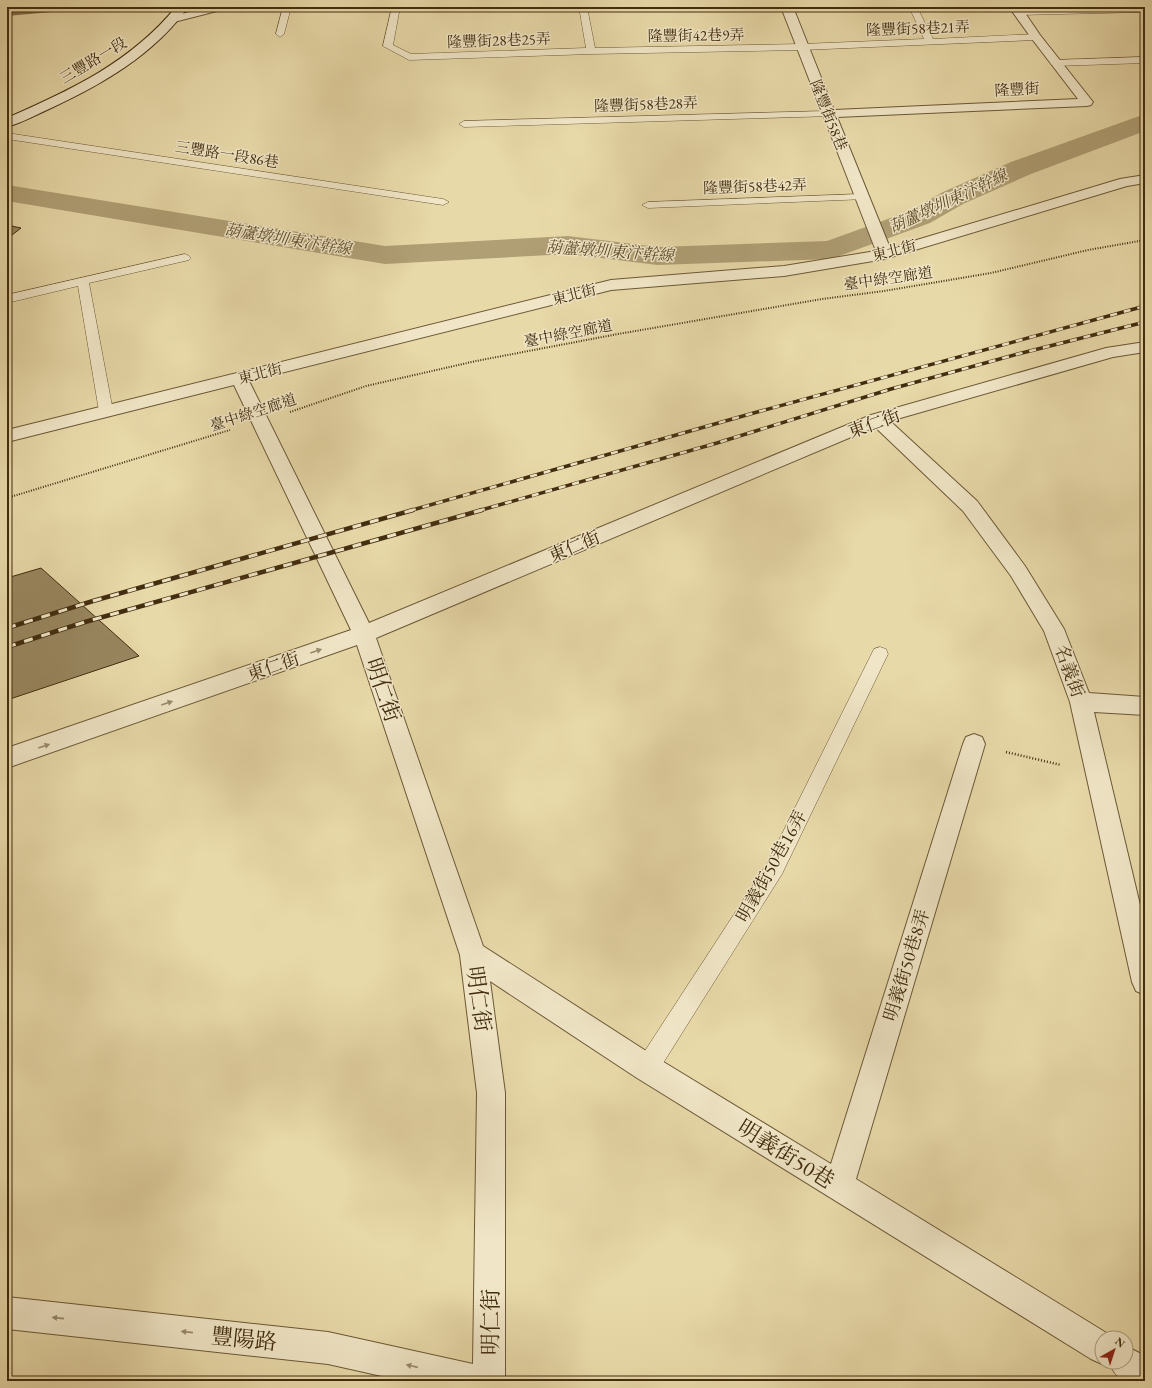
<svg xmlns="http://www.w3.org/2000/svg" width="1152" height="1388" viewBox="0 0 1152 1388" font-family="'EB Garamond','Noto Serif TC',serif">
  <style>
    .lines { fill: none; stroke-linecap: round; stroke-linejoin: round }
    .stream { fill: #84714c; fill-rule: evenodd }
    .canal { fill: #b09f75; fill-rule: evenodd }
    .building { fill: #98865f; stroke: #422d0f }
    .lane-casing { stroke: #6c5836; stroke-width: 1 }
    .street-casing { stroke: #6c5836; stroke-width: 2 }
    .secondary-casing { stroke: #422d0f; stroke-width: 2 }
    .path-far1 { stroke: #422d0f; stroke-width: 2; stroke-dasharray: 1 1.5; stroke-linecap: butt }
    .path { stroke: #422d0f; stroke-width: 2.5; stroke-dasharray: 1 2; stroke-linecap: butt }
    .lane { fill: #f0e6c7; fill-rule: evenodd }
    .street { fill: #f0e6c7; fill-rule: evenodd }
    .secondary { fill: #f0e6c7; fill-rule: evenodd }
    .rail-far1-casing { stroke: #422d0f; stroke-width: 3.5 }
    .rail-casing { stroke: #422d0f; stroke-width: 4.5 }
    .rail-far1 { stroke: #f0e6c7; stroke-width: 2.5; stroke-dasharray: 7; stroke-linecap: butt }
    .rail { stroke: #f0e6c7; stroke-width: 3; stroke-dasharray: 9; stroke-linecap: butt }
    .oneway { fill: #998a6b }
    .labels { text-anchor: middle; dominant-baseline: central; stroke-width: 3; stroke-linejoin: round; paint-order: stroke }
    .far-street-label { font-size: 15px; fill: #422d0f; stroke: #f0e6c7 }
    .far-water-label { font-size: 16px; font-style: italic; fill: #5e4a28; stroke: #f0e6c7 }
    .street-label { font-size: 18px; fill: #422d0f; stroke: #f0e6c7 }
    .near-street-label { font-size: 22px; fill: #422d0f; stroke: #f0e6c7 }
  </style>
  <rect width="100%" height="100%" fill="#e8d9a9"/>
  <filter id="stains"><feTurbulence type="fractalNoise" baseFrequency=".005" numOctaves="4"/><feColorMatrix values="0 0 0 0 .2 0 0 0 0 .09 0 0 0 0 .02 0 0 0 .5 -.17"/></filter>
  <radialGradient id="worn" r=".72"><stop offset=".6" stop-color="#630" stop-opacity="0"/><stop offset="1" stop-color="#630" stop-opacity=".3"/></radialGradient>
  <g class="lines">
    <!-- stream -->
    <polygon class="stream" points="63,7 88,7 85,9 7,16 7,12"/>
    <!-- canal -->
    <polygon class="canal" points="1145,114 1145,131 1031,174 963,204 930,223 831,259 658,265 568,254 385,264 7,201 7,185 385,246 568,236 658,247 827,241 910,211 943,192 1011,162"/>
  </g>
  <!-- building -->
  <g class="building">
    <polygon points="7,225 21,228 7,239"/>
    <polygon points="41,568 139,656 7,700 7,578"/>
  </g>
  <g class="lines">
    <!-- lane casing -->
    <g class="lane-casing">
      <g id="lane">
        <polygon points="283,7 291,7 284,34 280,37 276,34"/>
        <polygon points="392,7 400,7 393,45 411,54 586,48 579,7 587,7 595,48 802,44 924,39 909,7 917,7 933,39 1036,34 1041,37 1036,40 802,50 591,54 409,60 383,46"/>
        <polygon points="1145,7 1145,12 1018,15 1014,12 1018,9"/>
        <polygon points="1145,57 1145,63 1055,66 1050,63 1055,60"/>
        <polygon points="829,111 834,114 833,116 464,127 459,124 464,121"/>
        <polygon points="7,133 443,199 449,202 443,205 7,139"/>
        <polygon points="862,194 867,197 866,199 648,208 642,205 648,202"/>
        <polygon points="185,254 189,256 191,258 189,260 89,283 113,411 111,414 106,416 101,414 99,411 78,286 7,303 7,295"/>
        <polygon points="880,647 886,649 888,654 782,874 655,1076 647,1079 639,1076 636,1068 639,1060 768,862 874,649"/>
      </g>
    </g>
    <!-- street casing -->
    <g class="street-casing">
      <g id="street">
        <polygon points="208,7 227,7 225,9 174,22 170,21 168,19 170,17"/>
        <polygon points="781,7 793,7 834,110 1078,99 1032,39 1009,7 1021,7 1040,35 1093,102 1091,105 1087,106 837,117 890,248 1120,179 1145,175 1145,183 1127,186 885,259 784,276 611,290 249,381 369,623 871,415 1106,348 1145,342 1145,352 1113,357 890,421 977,501 1025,566 1064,629 1089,693 1145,697 1145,715 1094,712 1145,926 1145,995 1136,991 1132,982 1070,702 1044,631 1011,576 963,511 875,427 376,638 483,946 657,1058 831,1164 963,744 966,737 974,734 982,737 985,744 856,1179 1113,1337 1114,1338 1102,1338 1102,1362 1107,1362 1102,1364 1091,1359 637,1078 490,981 505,1093 505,1381 404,1381 328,1364 7,1329 7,1297 328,1332 473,1364 477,1093 460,955 357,645 7,768 7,748 351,630 234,385 7,442 7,430 611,280 784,266 876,251"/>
        <path d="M1126,1346l19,10v25c-20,0 -28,1 -36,-19h17z"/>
      </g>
    </g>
    <!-- secondary casing -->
    <g class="secondary-casing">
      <path id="secondary" d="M176,7h12c-34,48 -87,78 -139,102 -13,6 -28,14 -42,18v-9c64,-28 124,-56 169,-111z"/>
    </g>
    <!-- path-far1 -->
    <g class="path-far1">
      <polyline points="290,412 366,386 476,361 618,334 822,299 884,291 991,273 1088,250 1145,240"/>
      <polyline points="7,498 230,430"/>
    </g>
    <!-- path -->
    <polyline class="path" points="1006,752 1061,765"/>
    <!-- lane -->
    <use href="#lane" class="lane"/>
    <!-- street -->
    <use href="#street" class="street"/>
    <!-- secondary -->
    <use href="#secondary" class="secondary"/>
    <!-- rail-far1 casing -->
    <g class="rail-far1-casing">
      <g id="rail-far1">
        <polyline points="409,511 750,414 1145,306"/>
        <polyline points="478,511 717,443 891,389 1018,354 1145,322"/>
      </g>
    </g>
    <!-- rail casing -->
    <g class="rail-casing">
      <g id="rail">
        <polyline points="7,628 93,601 413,510"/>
        <polyline points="7,647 85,622 482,510"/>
      </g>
    </g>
    <!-- rail-far1 -->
    <use href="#rail-far1" class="rail-far1"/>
    <!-- rail -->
    <use href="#rail" class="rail"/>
  </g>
  <!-- one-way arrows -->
  <defs><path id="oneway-solid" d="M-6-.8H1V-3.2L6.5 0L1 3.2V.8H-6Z"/></defs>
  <g class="oneway">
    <use href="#oneway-solid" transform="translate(316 651) rotate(-19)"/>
    <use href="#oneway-solid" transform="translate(167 703) rotate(-19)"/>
    <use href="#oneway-solid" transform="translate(44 746) rotate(-19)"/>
    <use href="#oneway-solid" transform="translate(58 1318) rotate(-174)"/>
    <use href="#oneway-solid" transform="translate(187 1332) rotate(-174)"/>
    <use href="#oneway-solid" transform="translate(412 1366) rotate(-167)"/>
  </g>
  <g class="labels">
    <!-- far-street labels -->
    <g class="far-street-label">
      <text transform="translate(918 28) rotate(-2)">隆豐街58巷21弄</text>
      <text transform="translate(696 35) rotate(-1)">隆豐街42巷9弄</text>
      <text transform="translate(499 40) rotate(-2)">隆豐街28巷25弄</text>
      <text transform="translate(93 60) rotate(-31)">三豐路一段</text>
      <text transform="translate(1017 89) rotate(-3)">隆豐街</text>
      <text transform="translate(646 104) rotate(-2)">隆豐街58巷28弄</text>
      <text transform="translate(829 115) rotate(68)">隆豐街58巷</text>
      <text transform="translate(227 154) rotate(9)">三豐路一段86巷</text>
      <text transform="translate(755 186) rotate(-2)">隆豐街58巷42弄</text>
      <text transform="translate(894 250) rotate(-14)">東北街</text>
      <text transform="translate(888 278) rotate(-8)">臺中綠空廊道</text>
      <text transform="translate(574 294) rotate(-14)">東北街</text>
      <text transform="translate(568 333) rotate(-11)">臺中綠空廊道</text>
      <text transform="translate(260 373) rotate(-14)">東北街</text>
      <text transform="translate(253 412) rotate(-18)">臺中綠空廊道</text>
    </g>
    <!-- far-water labels -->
    <g class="far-water-label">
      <text transform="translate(948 201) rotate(-25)">葫蘆墩圳東汴幹線</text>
      <text transform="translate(288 239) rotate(9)">葫蘆墩圳東汴幹線</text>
      <text transform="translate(610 251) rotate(4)">葫蘆墩圳東汴幹線</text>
    </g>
    <!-- street labels -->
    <g class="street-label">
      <text transform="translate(874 423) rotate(-20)">東仁街</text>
      <text transform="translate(574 546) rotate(-23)">東仁街</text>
      <text transform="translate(273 666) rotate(-19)">東仁街</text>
      <text transform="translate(1070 671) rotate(70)">名義街</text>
      <text transform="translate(771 866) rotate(-61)">明義街50巷16弄</text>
      <text transform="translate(906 965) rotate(-73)">明義街50巷8弄</text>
    </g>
    <!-- near-street labels -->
    <g class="near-street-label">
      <text transform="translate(383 690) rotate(71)">明仁街</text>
      <text transform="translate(479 999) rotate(82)">明仁街</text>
      <text transform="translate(786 1154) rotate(32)">明義街50巷</text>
      <text transform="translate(490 1322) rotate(-90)">明仁街</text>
      <text transform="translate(244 1339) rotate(6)">豐陽路</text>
    </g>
  </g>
  <!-- margin -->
  <rect width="1152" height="1388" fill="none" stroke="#e8d9a9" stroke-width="24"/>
  <rect x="8" y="8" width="1136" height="1372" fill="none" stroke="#422d0f" stroke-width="2"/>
  <rect x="12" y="12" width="1128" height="1364" fill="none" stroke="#422d0f"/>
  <!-- north arrow -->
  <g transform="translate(1114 1350) rotate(39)"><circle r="19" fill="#f0e6c7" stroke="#aa9c7d"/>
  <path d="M0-3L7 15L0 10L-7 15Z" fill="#8f2418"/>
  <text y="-6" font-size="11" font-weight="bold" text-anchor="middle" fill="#422d0f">N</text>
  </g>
  <rect width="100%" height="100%" filter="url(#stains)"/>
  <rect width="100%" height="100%" fill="url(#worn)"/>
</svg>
